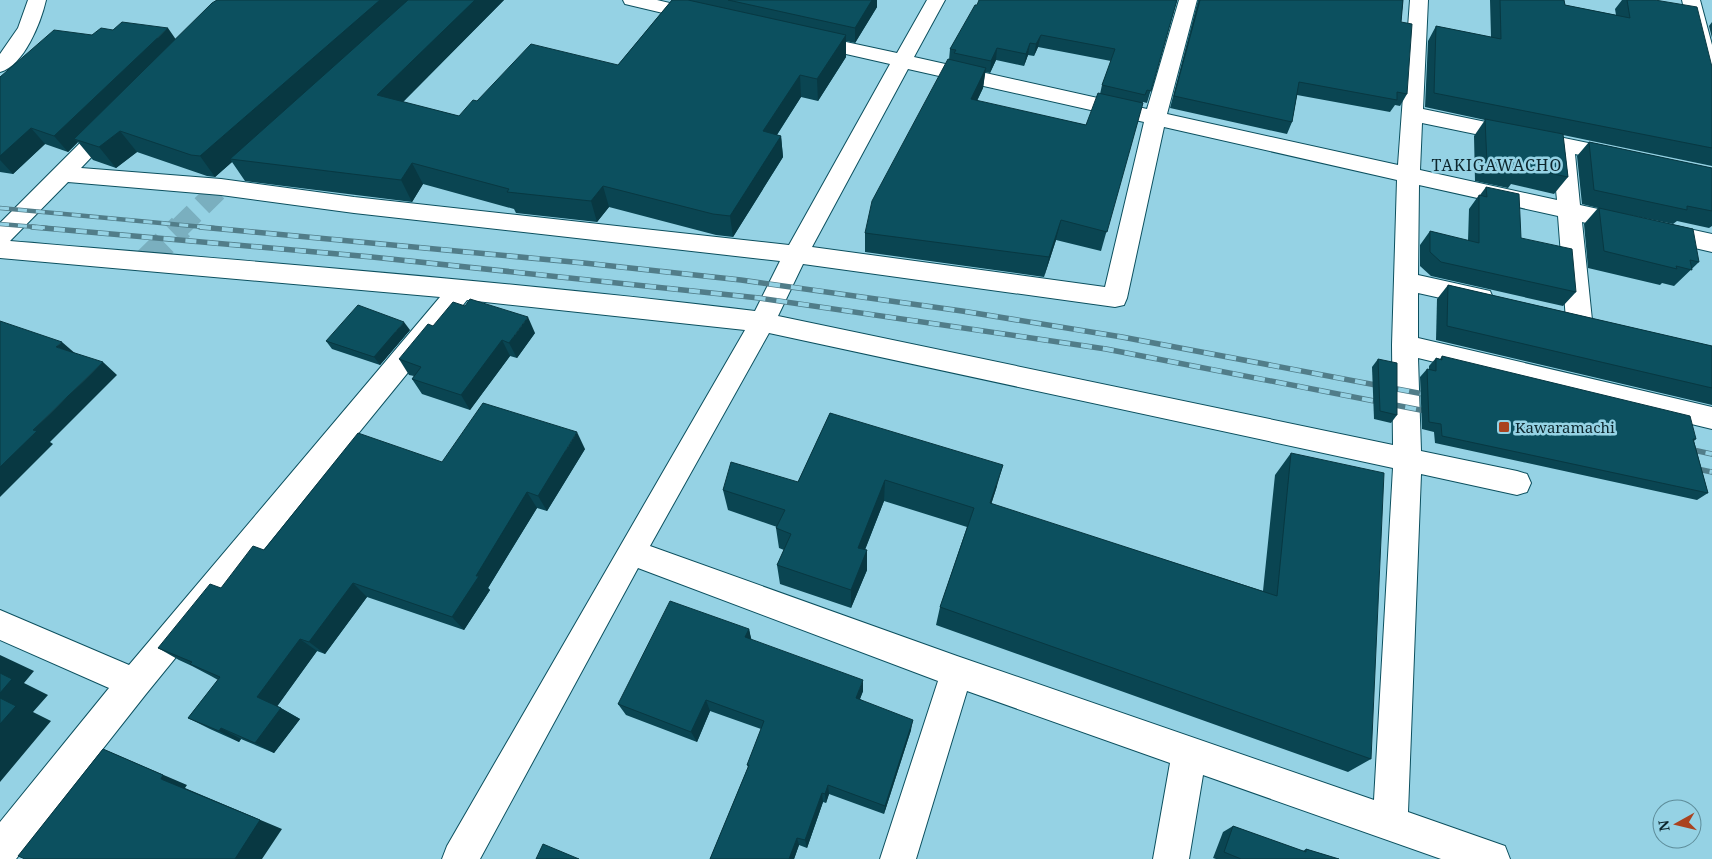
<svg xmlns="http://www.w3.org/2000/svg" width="1712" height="859" viewBox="0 0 1712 859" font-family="'Noto Serif',serif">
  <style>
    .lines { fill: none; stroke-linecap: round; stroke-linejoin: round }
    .minor-tunnel-far1 { stroke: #7aafbf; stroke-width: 21; stroke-dasharray: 21 11; stroke-linecap: butt }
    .minor-tunnel { stroke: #7aafbf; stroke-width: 26; stroke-dasharray: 26 13; stroke-linecap: butt }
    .minor-casing { stroke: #0c505f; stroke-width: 2 }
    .minor { fill: #fff; fill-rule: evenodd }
    .rail-far1-casing { stroke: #517d89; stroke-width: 4.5 }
    .rail-casing { stroke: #517d89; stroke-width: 5.5 }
    .rail-far1 { stroke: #95d2e4; stroke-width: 3; stroke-dasharray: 9; stroke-linecap: butt }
    .rail { stroke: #95d2e4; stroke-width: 4; stroke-dasharray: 11; stroke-linecap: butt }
    .wall { fill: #0a4552; fill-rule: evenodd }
    .shaded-wall { fill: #083842 }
    .building { fill: #0c505f; stroke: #083842 }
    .poi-dot { fill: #aa431f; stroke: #95d2e4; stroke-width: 2 }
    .labels { text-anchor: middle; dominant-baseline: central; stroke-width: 5; stroke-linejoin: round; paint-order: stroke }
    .poi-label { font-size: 15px; fill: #0c252c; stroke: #95d2e4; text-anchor: start }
    .neighbourhood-label { font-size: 16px; letter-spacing: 1px; fill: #0c252c; stroke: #95d2e4 }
  </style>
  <rect width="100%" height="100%" fill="#95d2e4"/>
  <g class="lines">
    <!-- minor-tunnel-far1 -->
    <polyline class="minor-tunnel-far1" points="179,228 221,187"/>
    <!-- minor-tunnel -->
    <polyline class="minor-tunnel" points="146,261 181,227"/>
    <!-- minor casing -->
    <g class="minor-casing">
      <g id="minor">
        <path d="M28,0h18c-5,22 -22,66 -46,72v-18l18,-26z"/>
        <polygon points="623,0 657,0 708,12 711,16 708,20 701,22 625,4"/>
        <path d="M927,0h18l-31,57 233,52 32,-109h18l-30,114 231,51 12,-165h18l-5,109 204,42 3,5 -3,5 -8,2 -44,-9 5,51 132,29v18l-130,-30 10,98 -4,7 -9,3 -9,-3 -4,-7 -8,-104 -139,-31 -1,90 72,16 3,7 -3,7 -9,2 -63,-14v45l294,69v22l-294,-71 3,93 96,20 10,3 4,9 -4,9 -10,3 -96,-21 -13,338 97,34 5,13h-69l-238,-84 -14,84h-36l17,-96 -203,-72 -51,168h-36l58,-178 -300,-113 -158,291h-38l5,-13 298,-516 -278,-30 -321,394 -130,165h-16v-37l109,-134 -109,-48v-30l129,55 311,-368 -440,-39v-35l104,-104 8,-2 8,2 3,5 -42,44 140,11 133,18 435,48 101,-181 -88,-20 -3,-4 3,-4 7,-2 88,19zM908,69l236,53 -39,165 -293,-40zM1422,123l130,27 5,50 -137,-30zM1164,127l233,53 -5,165 1,100 -615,-129 25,-52 312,43 9,-2 3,-7zM68,182l153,13 133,18 426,48 -25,50c-248,-30 -497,-49 -745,-70zM769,333l624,135 -19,332 -417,-144 -307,-110z"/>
        <polygon points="1682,0 1700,0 1712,45 1712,91 1705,90 1702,85"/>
      </g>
    </g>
    <!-- minor -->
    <use href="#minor" class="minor"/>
    <!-- rail-far1 casing -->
    <g class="rail-far1-casing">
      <g id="rail-far1">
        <polyline points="0,208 214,228"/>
        <polyline points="0,224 47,228"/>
      </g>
    </g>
    <!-- rail casing -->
    <g class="rail-casing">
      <g id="rail">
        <polyline points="32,227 372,257 759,298 1106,349 1436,413"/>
        <polyline points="200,227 584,263 741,280 962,311 1122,337 1434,396"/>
        <polyline points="1684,448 1712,454"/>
        <polyline points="1688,467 1712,472"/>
      </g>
    </g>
    <!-- rail-far1 -->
    <use href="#rail-far1" class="rail-far1"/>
    <!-- rail -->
    <use href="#rail" class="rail"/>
  </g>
  <!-- wall -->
  <g class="wall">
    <polygon points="217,0 504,0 403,102 459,116 477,101 618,65 672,0 877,0 877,7 855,43 846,41 846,57 818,101 801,97 777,135 781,136 783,157 733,237 716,235 609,207 597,222 516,213 514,209 423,184 412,202 245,181 232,162 215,177 207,176 137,152 116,168 93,160 78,142 68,152 45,144 13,174 0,172 0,77 92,35 176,39"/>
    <path d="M1177,0l-30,103 -4,-1 -42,149 -45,-11 -12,37 -179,-25v-19l84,-173 1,-11 27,-44zM1038,47l73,14 -9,24 -2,9 -14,31 -109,-24 6,-13 2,-16 5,1 6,-13 28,6 4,-11 6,1z"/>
    <polygon points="1198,0 1403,0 1401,22 1407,94 1400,106 1395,105 1390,112 1297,95 1292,122 1287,134 1170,108"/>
    <polygon points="1490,0 1564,0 1565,5 1616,15 1615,9 1622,0 1655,0 1712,67 1712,166 1563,135 1568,177 1554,194 1511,184 1508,188 1475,181 1474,136 1485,120 1425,107 1428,41 1436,26 1491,37"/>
    <polygon points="1712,22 1712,38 1709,26"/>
    <polygon points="1589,142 1712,168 1712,226 1709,228 1677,221 1673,224 1625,214 1699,262 1674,286 1662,283 1660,285 1588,268 1584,224 1598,208 1582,204 1577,156"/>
    <polygon points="1486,187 1521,238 1576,292 1563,306 1431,276 1420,266 1420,245 1430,231 1468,241 1469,209 1479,195 1480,195"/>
    <polygon points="1448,285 1712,346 1712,405 1436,340 1437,299"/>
    <polygon points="410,330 380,365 332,349 326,341"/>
    <polygon points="535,333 517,358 510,356 470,410 422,394 412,379 414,376 409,375 399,359"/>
    <polygon points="1442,356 1696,439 1694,441 1708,493 1697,500 1435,443 1434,432 1422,429 1420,377 1427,369 1429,370 1429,366 1436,358 1440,359"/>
    <polygon points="1378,359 1397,415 1391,423 1374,419 1372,367"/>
    <polygon points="830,413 997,486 991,504 1263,591 1275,475 1291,453 1371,759 1348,772 936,625 940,607 967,527 884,501 865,550 867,550 867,570 851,608 780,584 777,565 784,550 779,548 776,528 777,527 728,510 723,490 798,482"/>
    <polygon points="585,449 547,511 537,508 488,588 490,590 464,630 367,597 325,654 317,651 277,706 300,719 274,753 241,739 239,742 210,729 188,718 218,680 211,676 192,666 179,660 158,648 221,588 264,550 442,462"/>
    <polygon points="749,629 751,640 863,691 860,699 911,730 884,814 829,794 826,803 823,802 807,848 799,845 794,859 710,859 748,767 747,765 761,729 710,711 697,742 626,715 618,704"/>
    <polygon points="1233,826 1303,851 1306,849 1339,859 1216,859 1213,858 1223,832"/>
  </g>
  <!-- shaded-wall -->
  <g class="shaded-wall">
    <polygon points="380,0 414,0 230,159 232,162 215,177 200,156"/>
    <polygon points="475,0 504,0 388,117 377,95"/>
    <polygon points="872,0 877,0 877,7 855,43 855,28"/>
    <polygon points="168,28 179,44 74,139 78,142 68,152 54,136"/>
    <polygon points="846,35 846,57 818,101 817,79"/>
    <polygon points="1041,35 1038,47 1034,56 1036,44"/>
    <polygon points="1030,43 1028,55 1024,66 1026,54"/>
    <polygon points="997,48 996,60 990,73 991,61"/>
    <polygon points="986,68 983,88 968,119 971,99"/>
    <polygon points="800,75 801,97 765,153 763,131"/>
    <polygon points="31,128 45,144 13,174 0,160 0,156"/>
    <polygon points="120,131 137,152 116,168 99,147"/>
    <polygon points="781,136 783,157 733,237 730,216"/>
    <polygon points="412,163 423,184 412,202 401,180"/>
    <polygon points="603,186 609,207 597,222 591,201"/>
    <polygon points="1061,220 1056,240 1044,277 1049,257"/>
    <polygon points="528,317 535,333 517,358 509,343"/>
    <polygon points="404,322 410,330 380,365 374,357"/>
    <polygon points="502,340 510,356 470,410 461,395"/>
    <polygon points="62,342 77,355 56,347"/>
    <polygon points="103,362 117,375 50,442 53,444 0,497 0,467 33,430"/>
    <polygon points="577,432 585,449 547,511 538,496"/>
    <polygon points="1003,465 997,486 985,524 990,503"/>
    <polygon points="885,480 884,501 858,567 858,548"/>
    <polygon points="527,492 537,508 488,588 490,590 464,630 452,617 476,576"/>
    <polygon points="867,550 867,570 851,608 851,590"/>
    <polygon points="353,583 367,597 325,654 309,642"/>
    <polygon points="749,629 752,642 745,637"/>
    <polygon points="300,639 317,651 276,708 257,697"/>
    <polygon points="0,655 34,671 24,683 48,695 33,712 51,721 0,782"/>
    <polygon points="863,680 863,691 856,709 856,698"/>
    <polygon points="706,700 710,711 697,742 691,732"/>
    <polygon points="281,708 300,719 274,753 255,743"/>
    <polygon points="913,720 911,730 884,814 885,806"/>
    <polygon points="221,728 241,739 239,742 219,731"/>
    <polygon points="103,749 187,785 185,788 282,829 262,859 235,859 161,779"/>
    <polygon points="828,785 829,794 826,803 825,794"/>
    <polygon points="822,793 823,802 807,848 805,840"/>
    <polygon points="797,838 799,845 794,859 789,859"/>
  </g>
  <!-- building -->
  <g class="building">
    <polygon points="217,0 380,0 200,156 191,155 120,131 99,147 74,139 212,3"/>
    <polygon points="408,0 475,0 377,95 459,116 473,100 477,101 531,44 618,65 672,0 688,0 846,35 817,79 800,75 763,131 781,136 730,216 713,214 603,186 591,201 507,192 509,189 412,163 401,180 230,159"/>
    <polygon points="728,0 872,0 855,28"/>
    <polygon points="979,0 1177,0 1151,91 1147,90 1145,95 1102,85 1115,49 1041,35 1036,44 1030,43 1026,54 997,48 991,61 954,53 956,50 950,49 975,5 977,5"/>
    <polygon points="1200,0 1403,0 1401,22 1412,24 1407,94 1397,92 1397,100 1299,82 1292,122 1174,96"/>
    <polygon points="1500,0 1564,0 1565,5 1630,18 1627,0 1655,0 1697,7 1712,67 1712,148 1434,93 1436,26 1501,39"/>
    <polygon points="122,22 168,28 54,136 31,128 0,156 0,77 54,30 92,35 101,28 113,30"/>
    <polygon points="948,59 986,68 971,99 1086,125 1098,93 1143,103 1107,232 1061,220 1049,257 865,233 872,201"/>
    <polygon points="1485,119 1563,134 1568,177 1521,167 1521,172 1487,164"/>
    <polygon points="1589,142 1712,168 1712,211 1687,206 1687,210 1594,190"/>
    <polygon points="1486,187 1519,194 1521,238 1572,249 1576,292 1441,262 1430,252 1430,231 1479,243 1479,195 1487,197"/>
    <polygon points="1599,208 1693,229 1699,262 1690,260 1692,270 1676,266 1677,269 1604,251"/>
    <polygon points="1448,285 1712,346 1712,388 1447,326"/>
    <polygon points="470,299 528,317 509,343 502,340 461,395 412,379 421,367 399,359 428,324 433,326 453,302 465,306"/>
    <polygon points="358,305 404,322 374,357 326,341"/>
    <polygon points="0,321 62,342 56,347 103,362 33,430 37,431 0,467"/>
    <polygon points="1442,356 1690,416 1696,439 1693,439 1708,493 1442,436 1441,424 1429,422 1427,369 1436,371 1436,358 1442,360"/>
    <polygon points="1378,359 1397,363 1397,415 1380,411"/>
    <polygon points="483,403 577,432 538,496 527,492 476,576 479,576 452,617 353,583 309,642 300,639 257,697 281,708 255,743 221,728 219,731 188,718 220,677 190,664 192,662 158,648 210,584 221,588 253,546 264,550 358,433 442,462"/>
    <polygon points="830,413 1003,465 990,503 1277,596 1291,453 1384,473 1371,759 940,607 974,508 885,480 858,548 867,550 851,590 777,565 791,534 776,528 785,510 723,490 731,462 798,482"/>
    <polygon points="670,601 749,629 745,637 863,680 856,698 913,720 885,806 828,785 825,794 822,793 805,840 797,838 789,859 710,859 749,765 747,765 764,721 706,700 691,732 618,704"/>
    <polygon points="0,673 12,679 0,693"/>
    <polygon points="0,698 16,706 0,724"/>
    <polygon points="103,749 163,775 161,779 260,820 235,859 25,859 18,856"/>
    <polygon points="1233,826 1306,852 1306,849 1339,859 1241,859 1224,852"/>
    <polygon points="543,844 579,859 536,859"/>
  </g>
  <!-- markers -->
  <rect class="poi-dot" x="1498" y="421" width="12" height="12" rx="2.5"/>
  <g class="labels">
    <!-- poi labels -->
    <g class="poi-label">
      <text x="1515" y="427">Kawaramachi</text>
    </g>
    <!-- neighbourhood labels -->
    <g class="neighbourhood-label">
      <text x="1497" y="165">TAKIGAWACHO</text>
    </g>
  </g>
  <!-- north arrow -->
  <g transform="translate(1677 824) rotate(262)"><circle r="24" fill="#95d2e4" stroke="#5e8d9a"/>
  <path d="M0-4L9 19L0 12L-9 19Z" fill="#aa431f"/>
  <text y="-8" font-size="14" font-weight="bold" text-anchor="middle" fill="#0c252c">N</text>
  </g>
</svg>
